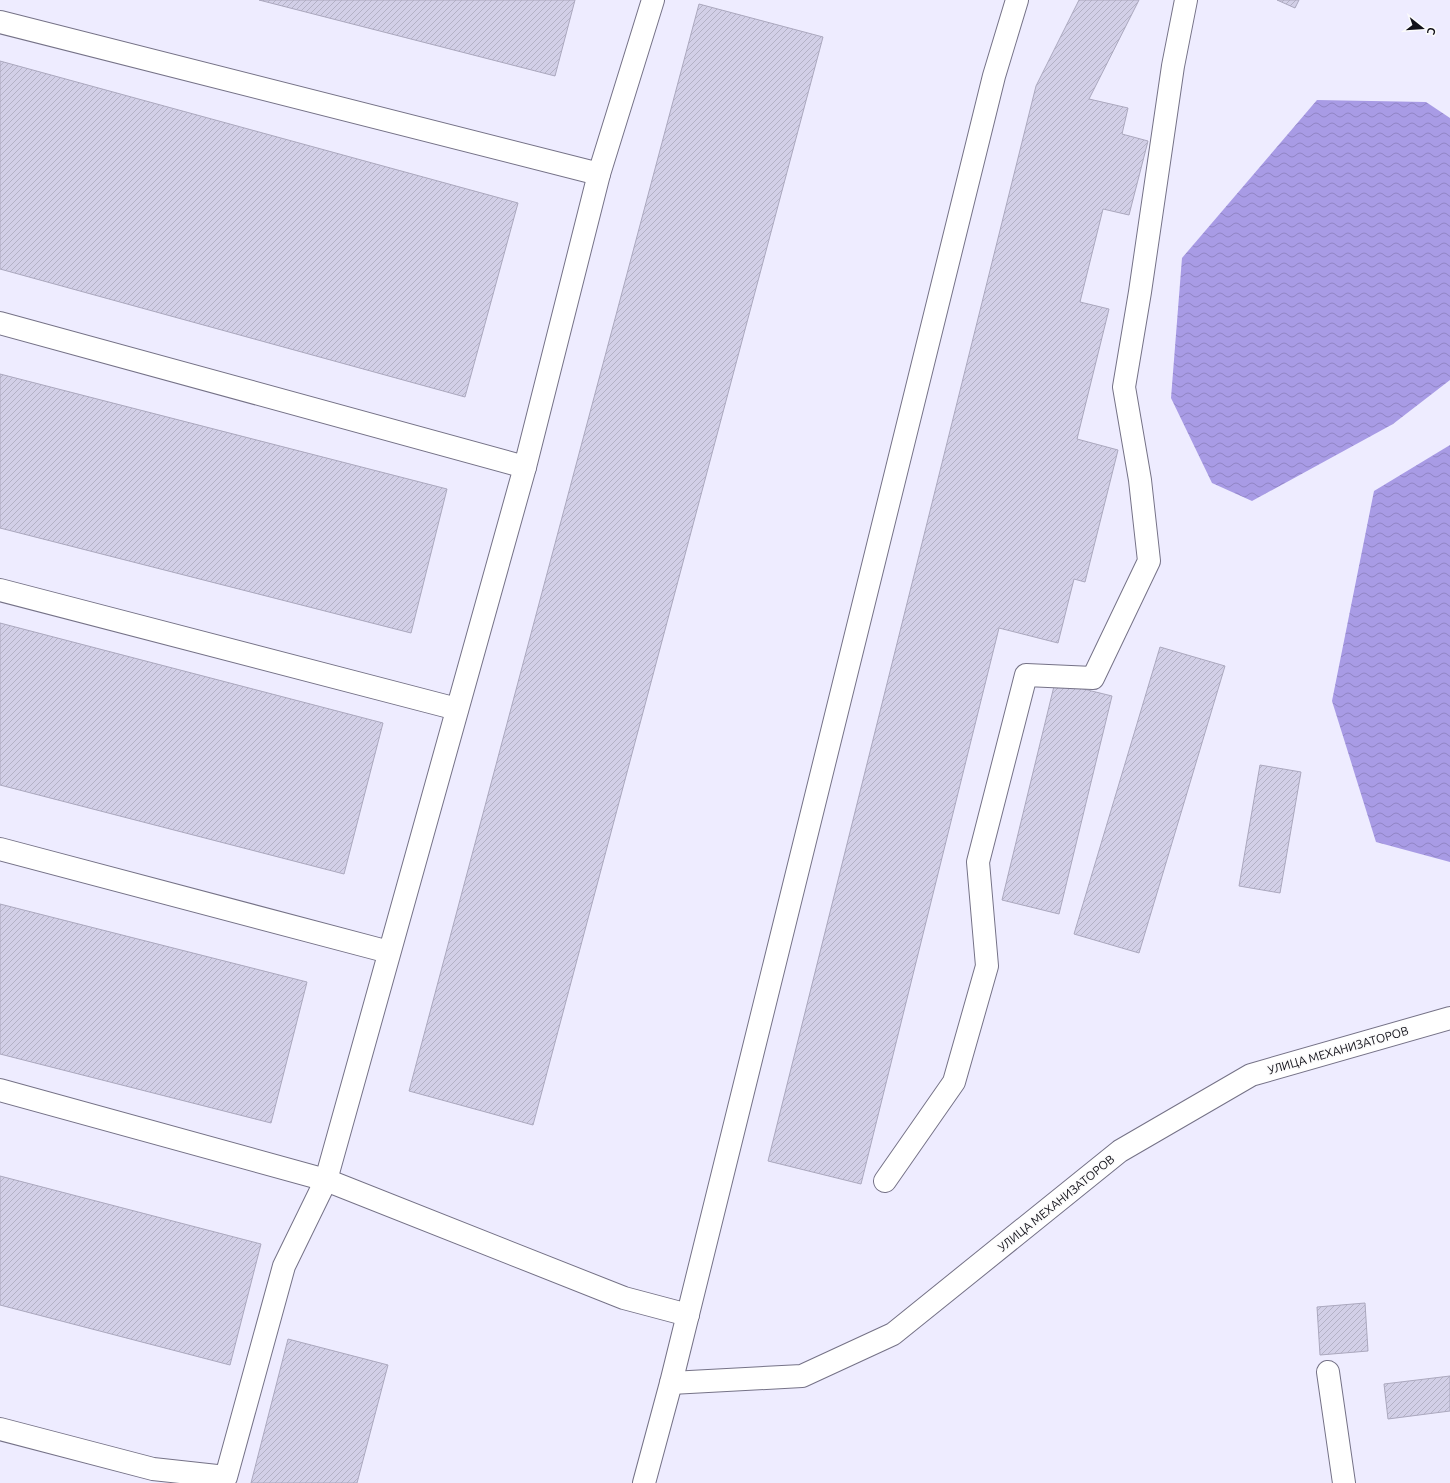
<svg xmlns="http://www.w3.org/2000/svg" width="1450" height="1483" viewBox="0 0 1450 1483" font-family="Ubuntu,sans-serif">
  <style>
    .water { fill: url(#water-waves) }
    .building { fill: url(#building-hatch); stroke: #aba8be }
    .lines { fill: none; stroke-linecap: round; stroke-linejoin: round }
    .minor-casing { stroke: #757287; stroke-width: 24 }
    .minor { stroke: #fff; stroke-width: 22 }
    .labels { text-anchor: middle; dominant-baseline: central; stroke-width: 3; stroke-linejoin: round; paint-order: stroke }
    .street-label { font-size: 12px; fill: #111018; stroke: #fbfbfb }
  </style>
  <defs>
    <pattern id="water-waves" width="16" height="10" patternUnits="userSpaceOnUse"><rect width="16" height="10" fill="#a89be5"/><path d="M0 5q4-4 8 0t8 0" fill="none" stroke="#9084c4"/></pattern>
    <pattern id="building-hatch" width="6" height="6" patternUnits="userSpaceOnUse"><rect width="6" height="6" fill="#d2cfe7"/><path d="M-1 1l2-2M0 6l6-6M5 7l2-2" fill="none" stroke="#b3b1c5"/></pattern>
  </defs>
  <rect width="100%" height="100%" fill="#eeecff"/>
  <!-- water -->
  <g class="water">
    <polygon points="1317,100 1426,102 1450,118 1450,380 1393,424 1252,501 1212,483 1171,398 1182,258"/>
    <polygon points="1450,445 1450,862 1376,842 1332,701 1374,491"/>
  </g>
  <!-- building -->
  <g class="building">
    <polygon points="259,0 575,0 555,76"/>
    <polygon points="1079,0 1139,0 1089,99 1128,108 1122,134 1148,141 1129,215 1103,209 1080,302 1109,309 1077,439 1118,450 1085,582 1074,579 1058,643 999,628 861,1184 768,1161 1036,86"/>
    <polygon points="1277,0 1299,0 1295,8"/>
    <polygon points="699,4 823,37 533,1125 409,1091"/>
    <polygon points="0,61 518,203 465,397 0,269"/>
    <polygon points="0,374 447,489 411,633 0,528"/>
    <polygon points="0,623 383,723 344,874 0,785"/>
    <polygon points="1160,647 1225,666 1139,953 1074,934"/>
    <polygon points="1055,682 1112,696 1059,914 1002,900"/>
    <polygon points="1260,765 1301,772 1280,893 1239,886"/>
    <polygon points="0,904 307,982 271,1123 0,1054"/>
    <polygon points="0,1176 261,1244 230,1365 0,1305"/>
    <polygon points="1365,1303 1368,1351 1320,1355 1317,1307"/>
    <polygon points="288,1339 388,1365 357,1483 251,1483"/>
    <polygon points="1450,1376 1450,1411 1388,1419 1384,1384"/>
  </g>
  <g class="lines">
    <!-- minor casing -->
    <g class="minor-casing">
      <g id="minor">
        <polyline points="0,22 599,174"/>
        <polyline points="0,323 525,467"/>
        <polyline points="0,590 457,709"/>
        <polyline points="0,849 389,952"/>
        <polyline points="0,1090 326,1180 624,1298 688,1315"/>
        <polyline points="885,1181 954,1082 987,966 978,862 1026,675 1093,678 1149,561 1140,480 1124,387 1140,292 1173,66 1186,0"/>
        <polyline points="1328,1372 1344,1483"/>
        <polyline points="671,1383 802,1376 893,1334 1120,1151 1251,1075 1450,1018"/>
        <polyline points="0,1429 153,1469 226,1477 284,1266 326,1180 525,467 599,174 653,0"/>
        <polyline points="644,1483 671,1383 994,76 1017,0"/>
      </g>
    </g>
    <!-- minor -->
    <use href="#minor" class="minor"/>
  </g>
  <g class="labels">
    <!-- street labels -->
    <g class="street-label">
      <text transform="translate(1338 1050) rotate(-16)">УЛИЦА МЕХАНИЗАТОРОВ</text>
      <text transform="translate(1056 1203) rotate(-39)">УЛИЦА МЕХАНИЗАТОРОВ</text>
    </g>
  </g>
  <!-- north arrow -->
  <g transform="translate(1422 28) rotate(107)" stroke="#fbfbfb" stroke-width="3" paint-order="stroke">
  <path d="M0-3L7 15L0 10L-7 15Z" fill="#111018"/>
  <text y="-6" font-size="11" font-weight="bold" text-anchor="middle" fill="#111018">С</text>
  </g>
</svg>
